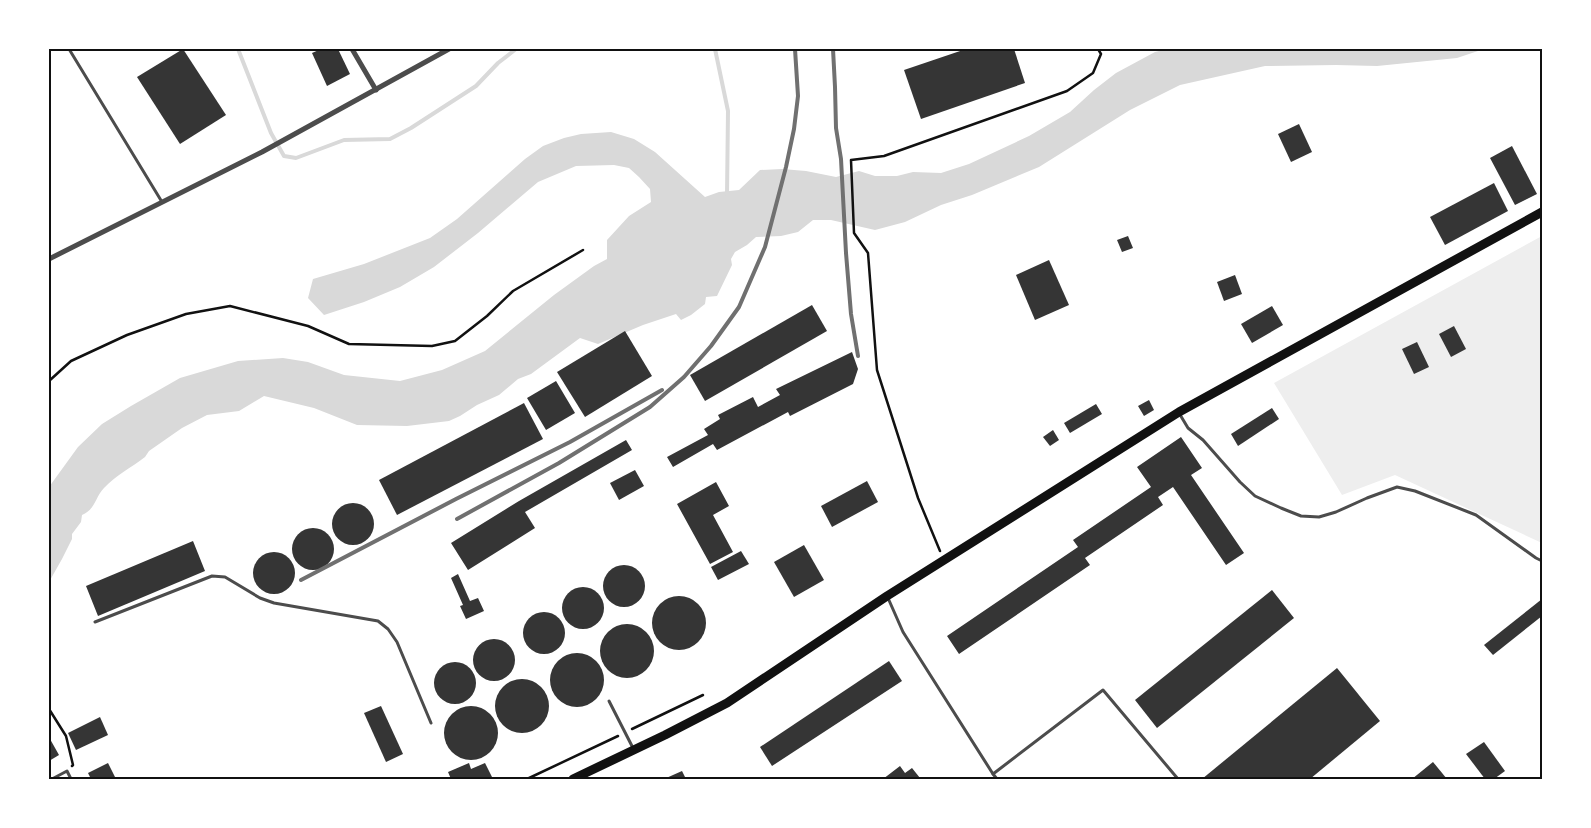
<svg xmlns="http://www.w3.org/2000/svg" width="1591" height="828" viewBox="0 0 1591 828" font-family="'Sofia Sans Condensed',sans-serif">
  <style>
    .green { fill: #eee }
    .water { fill: #d9d9d9 }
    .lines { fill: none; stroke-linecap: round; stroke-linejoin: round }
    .stream { stroke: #d9d9d9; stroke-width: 4 }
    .building { fill: #353535 }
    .path { stroke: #111; stroke-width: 2.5 }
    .service { stroke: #4c4c4c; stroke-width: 3 }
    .minor { stroke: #4c4c4c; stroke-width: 5 }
    .primary { stroke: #111; stroke-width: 9 }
    .rail { stroke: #707070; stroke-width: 4 }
    .neatline { fill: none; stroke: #111; stroke-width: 2 }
  </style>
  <rect width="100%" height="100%" fill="#fff"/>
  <!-- green -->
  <polygon class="green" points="1542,236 1542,543 1395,475 1342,495 1274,383"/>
  <!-- water -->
  <path class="water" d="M1167,49h317l-27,9 -80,8 -41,-1 -71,1 -85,19 -50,25 -91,57 -67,28 -31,10 -36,17 -30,8 -44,-10h-18l-15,12 -17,4 -25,1 -9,8 -12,7 -4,7 1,6 -15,31 -11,1 -1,7 -14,11 -10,5 -5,-6 -33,11 -45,19 -18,-6 -49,36 -13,5 -19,16 -22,10 -17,11 -11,5 -42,5 -50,-1 -43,-17 -50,-12 -25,15 -32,4 -25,13 -33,23 -4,6c-13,10 -30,19 -41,31 -9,9 -8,21 -22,27l-1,7 -9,12v5l-10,20 -13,23v-95l29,-40 24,-23 29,-18 49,-28 58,-17 45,-3 25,4 36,13 56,6 42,-11 43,-19 69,-56 40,-29 13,-7v-19l22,-24 22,-14 -1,-13 -11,-12 -10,-9 -15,-3 -38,1 -38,16 -60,51 -44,34 -34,20 -36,15 -40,13 -16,-17 5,-19 51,-15 66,-26 27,-19 68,-60 18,-13 21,-8 17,-4 30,-2 23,7 21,13 50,45 14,-5 20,-2 21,-20 22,-1 24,2 30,6 23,-6 16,5h22l16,-4 28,1 28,-9 60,-28 41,-24 24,-22 22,-17 39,-21z"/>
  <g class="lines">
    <!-- stream -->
    <g class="stream">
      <polyline points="238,49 271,133 284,156 296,158 344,140 390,139 411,128 476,86 498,63 516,49"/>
      <polyline points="715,49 728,111 727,195"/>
    </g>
  </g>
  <!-- building -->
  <g class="building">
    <polygon points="183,49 226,115 180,144 137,77"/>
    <polygon points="321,49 338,49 350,74 327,86 312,53"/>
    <polygon points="966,49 1014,49 1025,83 921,119 904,70"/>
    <polygon points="1299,124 1312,152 1291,162 1278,134"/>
    <polygon points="1512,146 1537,194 1515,205 1490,158"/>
    <polygon points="1494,183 1508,211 1445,245 1430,217"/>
    <polygon points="1128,236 1133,248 1122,252 1117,240"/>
    <polygon points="1049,260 1069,305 1035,320 1016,275"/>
    <polygon points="1235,275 1242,294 1224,301 1217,282"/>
    <polygon points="812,305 827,331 705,401 690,375"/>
    <polygon points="1272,306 1283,325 1252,343 1241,324"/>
    <polygon points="1454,326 1466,349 1451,357 1439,334"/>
    <polygon points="625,331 652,376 585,417 557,372"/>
    <polygon points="1417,342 1429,367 1414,374 1402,349"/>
    <polygon points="852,352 858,369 853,384 790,416 788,412 717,450 713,444 673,467 667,457 708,435 704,429 720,419 718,415 753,397 758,407 780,395 776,389"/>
    <polygon points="556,381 575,413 546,430 527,398"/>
    <polygon points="1149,400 1154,410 1144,416 1138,406"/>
    <polygon points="524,403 543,439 397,515 379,480"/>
    <polygon points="1096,404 1102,414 1070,433 1064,423"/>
    <polygon points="1272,408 1279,419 1238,446 1231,434"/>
    <polygon points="1053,430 1059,440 1050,446 1043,437"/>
    <polygon points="1181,437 1202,468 1191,475 1244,553 1226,565 1173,487 1158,497 1163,505 1085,558 1090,565 959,654 947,636 1078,547 1073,540 1151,487 1137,467"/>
    <polygon points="626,440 632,450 525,512 535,528 468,570 451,543 519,501"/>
    <polygon points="635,470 644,486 619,500 610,483"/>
    <polygon points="867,481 878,502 832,527 821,506"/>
    <polygon points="716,482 729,506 713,515 733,552 710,564 677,504"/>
    <circle cx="353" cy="524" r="21"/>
    <circle cx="313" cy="549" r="21"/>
    <polygon points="193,541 205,571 98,616 86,586"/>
    <polygon points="804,545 824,580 794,597 774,562"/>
    <polygon points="741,551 749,564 718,580 711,567"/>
    <circle cx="274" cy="573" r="21"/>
    <circle cx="624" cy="586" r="21"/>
    <polygon points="458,574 470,601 478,598 484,611 466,619 460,606 463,605 451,578"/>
    <circle cx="583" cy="608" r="21"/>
    <polygon points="1272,590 1294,618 1157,728 1135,700"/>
    <circle cx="679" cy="623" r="27"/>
    <polygon points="1542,599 1542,616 1493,655 1484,645"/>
    <circle cx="544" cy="633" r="21"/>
    <circle cx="627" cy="651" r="27"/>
    <circle cx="494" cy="660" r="21"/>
    <circle cx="577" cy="680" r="27"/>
    <polygon points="889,661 902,681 772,766 760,747"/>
    <circle cx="455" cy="683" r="21"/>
    <polygon points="1337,668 1380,721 1310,779 1202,779"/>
    <circle cx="522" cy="706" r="27"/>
    <polygon points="381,706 403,754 386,762 364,713"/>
    <circle cx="471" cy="733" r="27"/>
    <polygon points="100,717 108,735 76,750 68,733"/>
    <polygon points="50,739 59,755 49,761 49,740"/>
    <polygon points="1484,742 1505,771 1494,779 1485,779 1466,754"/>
    <polygon points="1433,762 1447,779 1412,779"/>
    <polygon points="108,763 116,779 91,779 88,773"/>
    <polygon points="469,763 471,769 485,763 493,779 451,779 448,772"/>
    <polygon points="900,766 905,773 912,768 920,778 918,779 883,779"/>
    <polygon points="682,771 686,779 664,779"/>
  </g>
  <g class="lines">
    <!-- path -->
    <g class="path">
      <polyline points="49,381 71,361 127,335 186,314 230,306 308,326 349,344 432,346 455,341 487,316 513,291 583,250"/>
      <polyline points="940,551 918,498 877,370 868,253 854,233 851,160 884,156 1067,91 1093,73 1101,54 1098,49"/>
      <polyline points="49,709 66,736 73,765 72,766"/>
      <polyline points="632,729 703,695"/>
      <polyline points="527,779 618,736"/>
    </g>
    <!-- service -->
    <g class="service">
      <polyline points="69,49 162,202"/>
      <polyline points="1179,413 1188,428 1203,440 1240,482 1255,496 1281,508 1301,516 1319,517 1336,512 1367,498 1397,487 1415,491 1476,515 1536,558 1542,561"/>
      <polyline points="888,598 903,632 993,774 1103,690 1178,779"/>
      <polyline points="95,622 212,576 225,577 260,598 274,603 378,621 388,629 397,642 431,723"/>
      <polyline points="609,701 634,750"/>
      <polyline points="993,774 997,779"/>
      <polyline points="52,779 67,771 71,779"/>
    </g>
    <!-- minor -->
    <g class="minor">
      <polyline points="352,49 376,90"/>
      <polyline points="49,259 262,152 449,49"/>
    </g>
    <!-- primary -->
    <polyline class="primary" points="573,779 665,735 727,703 887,596 1179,412 1542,212"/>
    <!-- rail -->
    <g class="rail">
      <polyline points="833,49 835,87 836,128 841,159 846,253 851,314 858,356"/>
      <polyline points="457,519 559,463 650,407 684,377 711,346 739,307 765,247 786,167 794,129 798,96 795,49"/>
      <polyline points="301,580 456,499 570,442 662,390"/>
    </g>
  </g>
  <!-- border -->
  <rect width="1591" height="828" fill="none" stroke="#ffffff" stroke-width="100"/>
  <rect x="50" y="50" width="1491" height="728" class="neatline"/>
</svg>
